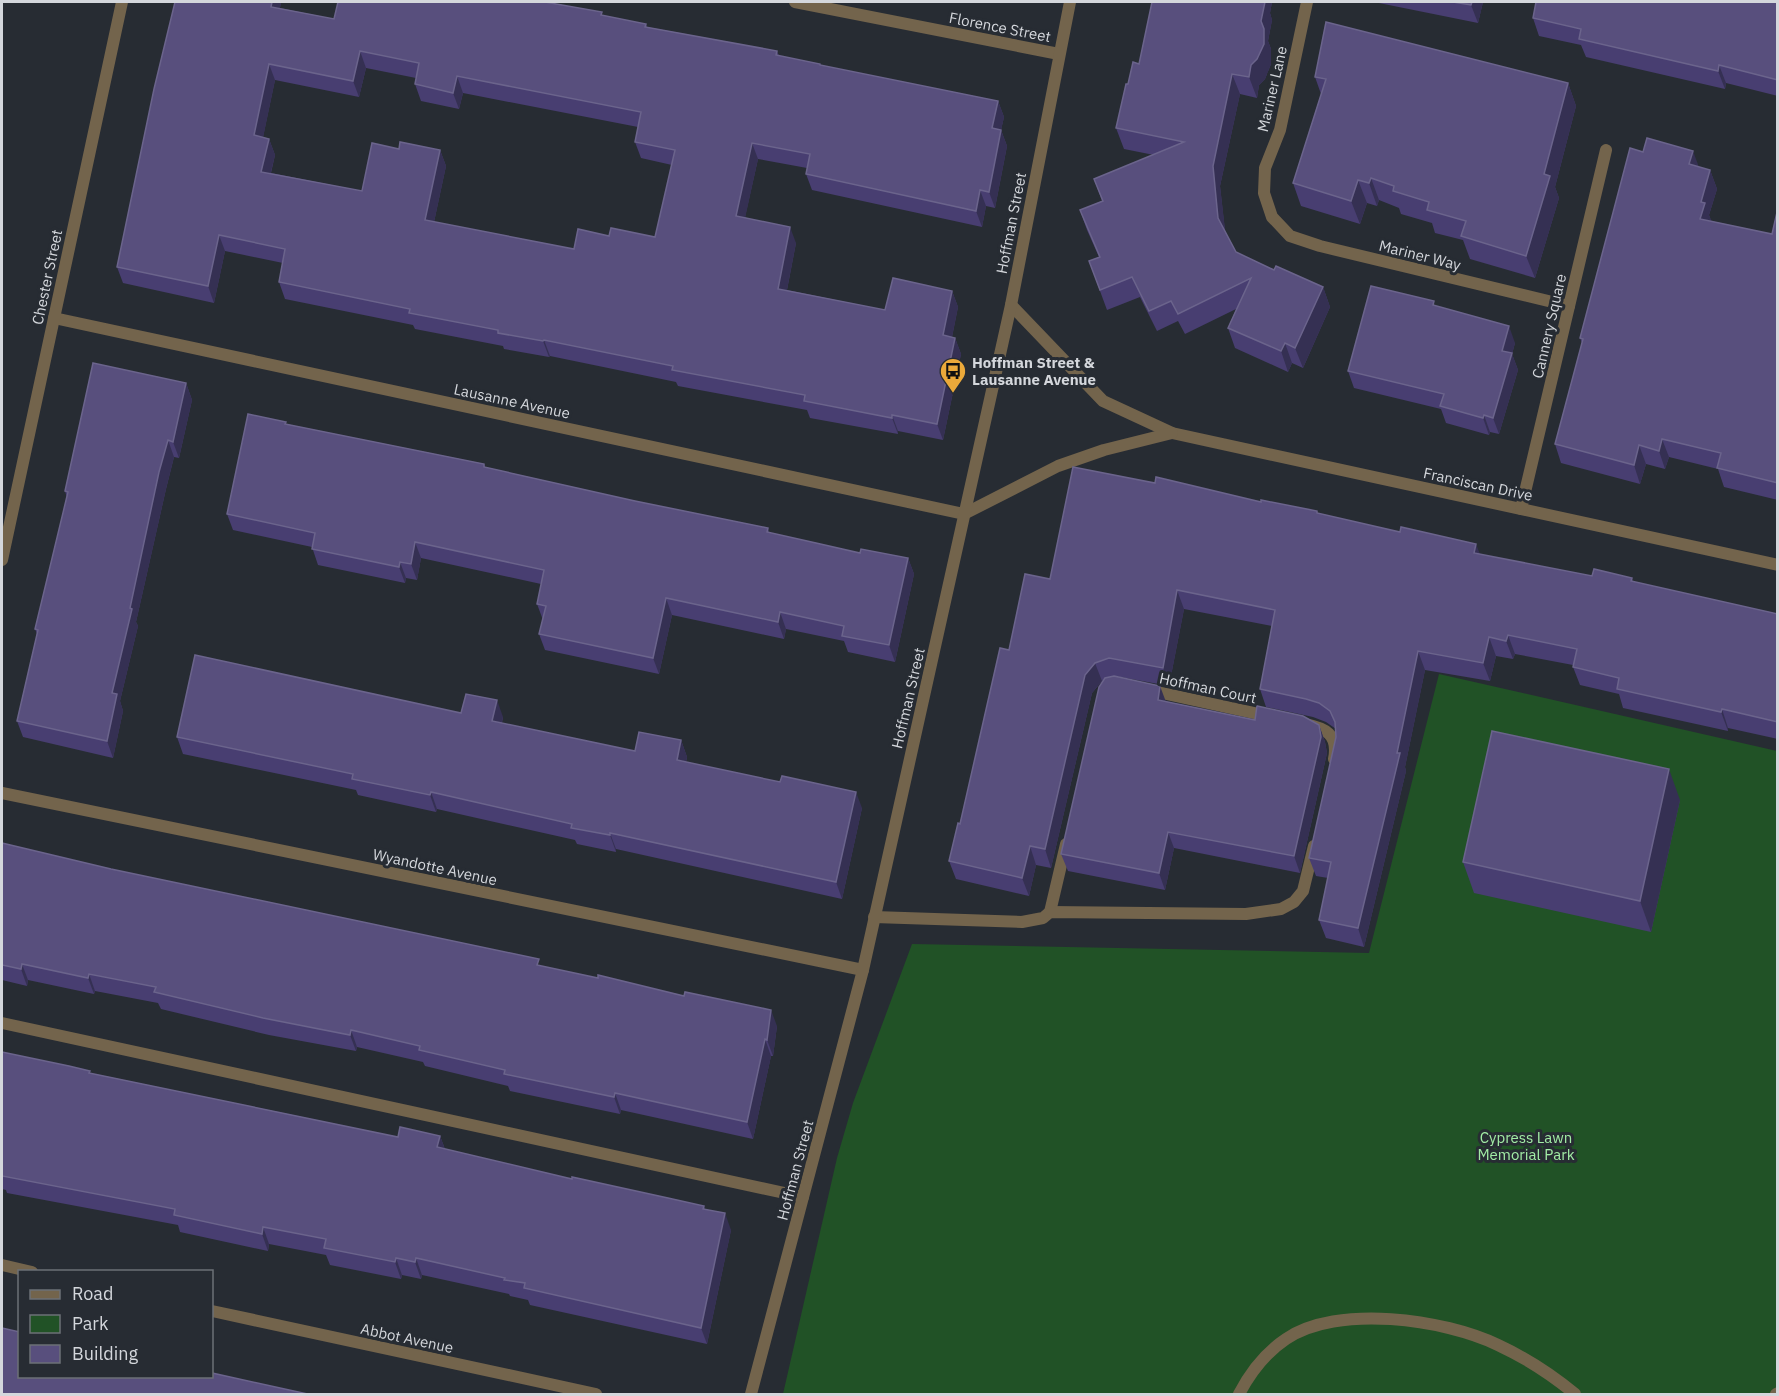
<svg xmlns="http://www.w3.org/2000/svg" width="1779" height="1396" viewBox="0 0 1779 1396" font-family="'IBM Plex Sans',sans-serif">
  <style>
    .green { fill: #215226 }
    .lines { fill: none; stroke-linecap: round; stroke-linejoin: round }
    .lane { stroke: #73644c; stroke-width: 12 }
    .street { stroke: #73644c; stroke-width: 12 }
    .wall { fill: #483e71; fill-rule: evenodd }
    .shaded-wall { fill: #353053 }
    .building { fill: #584f7d; stroke: #6b648c; stroke-width: 1.5; fill-rule: evenodd }
    .labels { text-anchor: middle; dominant-baseline: central; stroke-width: 6; stroke-linejoin: round; paint-order: stroke }
    .street-label { font-size: 15px; fill: #d4d7dc; stroke: #272c33 }
    .poi-label { font-size: 15px; font-weight: bold; fill: #d4d7dc; stroke: #272c33; text-anchor: start }
    .park-label { font-size: 15px; fill: #a2eca5; stroke: #272c33 }
  </style>
  <rect width="100%" height="100%" fill="#272c33"/>
  <!-- green -->
  <polygon class="green" points="1439,674 1777,751 1777,1394 783,1394 837,1158 853,1103 912,944 1369,953"/>
  <g class="lines">
    <!-- lane -->
    <g class="lane">
      <polyline points="2,1023 803,1197"/>
      <path d="M1239,1394c11,-21 26,-41 47,-55 51,-35 158,-20 212,6 28,13 54,30 77,49"/>
      <polyline points="1776,1394 1778,1393"/>
    </g>
    <!-- street -->
    <g class="street">
      <polyline points="795,2 1059,54"/>
      <polyline points="1307,2 1280,130 1265,168 1264,193 1272,217 1290,236 1320,246 1569,306"/>
      <polyline points="1011,305 1103,401 1172,433 1778,565"/>
      <polyline points="54,318 964,514 1058,466 1104,450 1172,433"/>
      <polyline points="1521,509 1606,150"/>
      <polyline points="2,560 122,2"/>
      <polyline points="1148,690 1272,717"/>
      <path d="M1304,724c21,4 35,10 30,35"/>
      <polyline points="2,793 863,970"/>
      <polyline points="1050,912 1066,844"/>
      <polyline points="874,917 1022,922 1043,918 1050,912 1246,914 1281,909 1294,902 1303,891 1314,846"/>
      <polyline points="2,1265 32,1272"/>
      <polyline points="212,1311 596,1394"/>
      <polyline points="751,1394 863,970 1011,305 1070,2"/>
    </g>
  </g>
  <!-- wall -->
  <g class="wall">
    <path d="M175,2h106l-1,6 54,11 269,-3 43,8 1,3 130,24 2,5 42,10 177,35 6,16 -3,13 6,16 -12,62 -9,-2 -4,21 -170,-37 -6,-16 1,-6 -49,-9 -13,58 51,26 -9,47 98,20 67,-19 6,16 -6,30 3,1 6,16 -18,86 -45,-9v3l-88,-16 -3,-8 -129,-24 -2,-4 -126,-26 -1,1 -45,-8 -1,-3 -88,-17 -2,-4 -128,-26 -6,-17 4,-19 -58,-12 -11,52 -91,-20 -6,-16zM366,68l50,10 -1,6 6,17 38,8 4,-16 175,34 -3,15 6,16 31,7 -17,72 -46,-1 -35,13 -140,-27 12,-56 -6,-16 -41,-1 -37,42 -91,-18 4,-18 -6,-16 -6,-2 12,-57 84,17z"/>
    <polygon points="1152,2 1272,2 1270,13 1272,20 1268,41 1271,49 1271,64 1265,79 1259,85 1257,98 1240,94 1220,186 1225,231 1236,252 1274,270 1323,287 1330,307 1303,368 1292,363 1288,372 1235,348 1228,328 1236,309 1185,334 1178,321 1157,331 1140,297 1107,310 1089,261 1099,257 1087,230 1080,210 1102,201 1094,179 1154,155 1124,149 1116,128 1128,84 1139,64"/>
    <polygon points="1374,2 1483,2 1478,23"/>
    <polygon points="1532,2 1778,2 1778,96 1726,83 1725,89 1586,57 1581,45 1539,36 1533,18 1536,2"/>
    <polygon points="1315,77 1568,83 1576,106 1555,187 1559,198 1535,278 1470,259 1463,240 1435,233 1432,223 1401,214 1399,208 1379,200 1377,206 1367,203 1360,224 1301,206 1293,183 1321,94"/>
    <polygon points="1698,167 1710,170 1717,189 1709,215 1711,221 1772,234 1778,208 1778,500 1724,487 1718,469 1669,457 1665,469 1646,464 1640,484 1561,463 1555,444 1582,343 1580,338"/>
    <polygon points="1436,306 1515,343 1512,354 1518,370 1499,434 1490,432 1489,435 1446,423 1441,409 1354,388 1348,371"/>
    <polygon points="186,383 192,400 179,458 174,457 166,489 136,622 138,626 120,701 123,711 113,758 23,737 17,721 37,634 35,629 67,498 65,491"/>
    <polygon points="286,424 484,464 485,467 635,501 768,528 769,533 860,553 908,558 914,574 895,662 848,652 844,641 786,629 784,639 672,615 659,674 545,650 539,634 543,620 537,604 541,584 421,558 417,580 406,578 405,583 318,565 312,547 233,530 227,514"/>
    <polygon points="1155,483 1318,513 1480,555 1592,576 1632,578 1633,582 1778,614 1778,739 1728,728 1728,731 1623,708 1619,694 1580,685 1573,667 1573,665 1515,654 1513,659 1496,656 1490,681 1425,670 1405,767 1406,771 1364,947 1326,938 1319,920 1328,878 1316,876 1309,858 1336,737 1336,729 1326,722 1313,717 1266,707 1260,689 1272,626 1184,609 1169,686 1115,676 1166,702 1255,720 1319,725 1325,742 1327,753 1300,873 1174,848 1165,890 1068,871 1061,854 1103,680 1102,681 1092,693 1051,868 1036,865 1029,896 956,879 949,861 1009,650 1050,579"/>
    <polygon points="461,713 503,717 502,723 635,751 681,740 687,757 686,762 862,808 842,899 616,849 616,852 577,844 575,840 437,809 436,812 358,795 356,790 183,754 177,737"/>
    <polygon points="1680,800 1651,932 1474,893 1463,862"/>
    <polygon points="2,843 111,869 541,966 777,1026 773,1056 771,1056 753,1139 621,1110 620,1114 510,1091 508,1086 425,1066 423,1062 357,1047 356,1051 269,1035 161,1009 158,1003 95,991 94,994 28,980 27,986 2,980"/>
    <polygon points="2,1052 90,1073 398,1137 440,1136 445,1149 572,1179 704,1206 705,1209 731,1230 707,1344 530,1305 528,1300 510,1296 509,1294 422,1275 421,1279 402,1275 401,1279 330,1265 326,1255 269,1244 268,1251 180,1232 178,1225 7,1193 6,1190 2,1189"/>
  </g>
  <!-- shaded-wall -->
  <g class="shaded-wall">
    <polygon points="272,2 281,2 277,23 271,7"/>
    <polygon points="1262,2 1272,2 1270,13 1272,20 1268,41 1271,49 1271,64 1265,79 1259,85 1257,98 1249,77 1261,21"/>
    <polygon points="1472,2 1483,2 1478,23 1471,5"/>
    <polygon points="360,51 366,68 359,97 353,81"/>
    <polygon points="269,64 275,80 260,152 254,135"/>
    <polygon points="1719,65 1726,83 1725,89 1718,71"/>
    <polygon points="1232,74 1240,94 1220,186 1226,238 1218,218 1213,166"/>
    <polygon points="457,76 463,93 459,109 453,93"/>
    <polygon points="1568,83 1576,106 1555,187 1559,198 1535,278 1526,256 1544,174"/>
    <polygon points="998,101 1004,117 998,144 992,128"/>
    <polygon points="1001,130 1007,146 995,208 989,192"/>
    <polygon points="269,139 275,155 267,188 261,172"/>
    <polygon points="752,143 758,159 742,232 736,216"/>
    <polygon points="440,150 446,166 431,236 425,220"/>
    <polygon points="1693,151 1700,170 1689,164"/>
    <polygon points="1710,170 1717,189 1709,215 1712,222 1700,219 1701,202"/>
    <polygon points="1371,178 1379,200 1377,206 1369,183"/>
    <polygon points="1358,180 1367,203 1360,224 1351,201"/>
    <polygon points="980,190 986,206 982,227 976,211"/>
    <polygon points="790,227 796,243 784,305 778,289"/>
    <polygon points="219,235 225,251 214,303 208,286"/>
    <polygon points="1323,287 1330,307 1303,368 1295,348"/>
    <polygon points="952,291 958,307 949,352 943,335"/>
    <polygon points="1509,326 1515,343 1512,354 1518,370 1499,434 1493,418 1502,351"/>
    <polygon points="955,338 961,354 943,440 937,424"/>
    <polygon points="544,340 550,356 549,357 543,341"/>
    <polygon points="1285,343 1292,363 1288,372 1281,351"/>
    <polygon points="186,383 192,400 179,458 173,442"/>
    <polygon points="892,415 898,431 898,434 892,418"/>
    <polygon points="1484,415 1490,432 1489,435 1483,418"/>
    <polygon points="1662,439 1669,457 1665,469 1659,451"/>
    <polygon points="168,440 174,457 166,489 136,622 138,626 120,701 123,711 113,758 107,741 112,693 159,472"/>
    <polygon points="1639,445 1646,464 1640,484 1634,465"/>
    <polygon points="415,542 421,558 417,580 411,564"/>
    <polygon points="1476,544 1483,562 1474,553"/>
    <polygon points="908,558 914,574 895,662 889,645"/>
    <polygon points="400,562 406,578 405,583 399,567"/>
    <polygon points="1177,590 1184,609 1169,686 1163,668"/>
    <polygon points="666,598 672,615 659,674 653,658"/>
    <polygon points="780,612 786,629 784,639 778,622"/>
    <polygon points="1508,635 1515,654 1513,659 1506,641"/>
    <polygon points="1489,637 1496,656 1490,681 1483,663"/>
    <polygon points="1418,651 1425,670 1405,767 1406,771 1364,947 1358,928 1397,753"/>
    <polygon points="1095,663 1102,681 1092,693 1051,868 1045,849 1085,675"/>
    <polygon points="1160,686 1166,702 1158,700"/>
    <polygon points="497,700 503,717 498,737 492,721"/>
    <polygon points="1722,709 1728,728 1728,731 1721,712"/>
    <polygon points="1319,725 1325,742 1327,753 1300,873 1294,856"/>
    <polygon points="681,740 687,757 683,776 677,760"/>
    <polygon points="1669,769 1680,800 1651,932 1640,901"/>
    <polygon points="431,792 437,809 436,812 430,795"/>
    <polygon points="856,792 862,808 842,899 836,882"/>
    <polygon points="1168,832 1174,848 1165,890 1159,873"/>
    <polygon points="610,833 616,849 616,852 610,835"/>
    <polygon points="1030,846 1036,865 1029,896 1022,878"/>
    <polygon points="22,964 28,980 27,986 21,969"/>
    <polygon points="89,974 95,991 94,994 88,978"/>
    <polygon points="771,1010 777,1026 773,1056 767,1040"/>
    <polygon points="351,1030 357,1047 356,1051 350,1035"/>
    <polygon points="765,1039 771,1056 753,1139 747,1122"/>
    <polygon points="615,1093 621,1110 620,1114 614,1097"/>
    <polygon points="440,1136 446,1152 437,1147"/>
    <polygon points="725,1213 731,1230 707,1344 701,1328"/>
    <polygon points="263,1227 269,1244 268,1251 262,1234"/>
    <polygon points="396,1258 402,1275 401,1279 395,1262"/>
    <polygon points="416,1258 422,1275 421,1279 415,1262"/>
  </g>
  <!-- building -->
  <g class="building">
    <path d="M175,2h97l-1,5 63,12 4,-17h207l57,10 -1,3 45,9 -1,3 132,24 -1,4 44,9v1l178,36 -6,27 9,2 -12,62 -9,-2 -4,21 -170,-37 4,-20 -58,-11 -16,73 54,11 -12,62 107,21 8,-32 59,13 -9,44 12,3 -18,86 -45,-9v3l-88,-17 1,-6 -133,-25 1,-4 -129,-26 -1,1 -45,-8v-3l-89,-17 1,-4 -131,-27 6,-33 -66,-14 -11,51 -91,-19 37,-178zM360,51l59,12 -4,21 38,9 4,-17 184,36 -6,30 40,8 -20,87 -44,-9 -2,8 -31,-7 -4,20 -149,-29 15,-70 -40,-8 -1,7 -27,-6 -10,48 -101,-19 8,-33 -15,-4 15,-71 84,17z"/>
    <polygon points="1152,2 1265,2 1261,21 1264,29 1264,44 1257,59 1251,65 1249,77 1232,74 1213,166 1218,218 1236,252 1274,270 1276,266 1323,287 1295,348 1285,343 1281,351 1228,328 1251,278 1178,314 1171,301 1149,311 1132,277 1100,290 1089,261 1100,257 1080,210 1103,201 1094,179 1184,142 1116,128 1126,84 1128,84 1133,62 1139,64"/>
    <polygon points="1453,2 1472,2 1471,5"/>
    <polygon points="1536,2 1778,2 1778,80 1719,65 1718,71 1579,39 1581,29 1533,18"/>
    <polygon points="1326,22 1568,83 1544,174 1550,176 1526,256 1461,236 1466,221 1427,210 1429,202 1393,191 1394,186 1371,178 1369,183 1358,180 1351,201 1293,183 1326,79 1315,77"/>
    <polygon points="1647,138 1693,151 1689,164 1710,170 1701,202 1705,203 1700,219 1772,234 1778,208 1778,483 1717,468 1721,453 1662,439 1659,451 1639,445 1634,465 1555,444 1583,339 1580,338 1630,148 1643,152"/>
    <polygon points="1371,286 1434,301 1433,305 1509,326 1502,351 1512,353 1493,418 1484,415 1483,418 1440,406 1444,394 1348,371"/>
    <polygon points="93,363 186,383 173,442 168,440 159,472 130,608 132,609 112,693 117,694 107,741 17,721 38,630 35,629 68,492 65,491"/>
    <polygon points="248,414 286,422 285,424 484,464 484,467 635,501 768,528 767,532 816,543 860,553 861,549 908,558 889,645 842,636 844,626 780,612 778,622 666,598 653,658 539,634 546,606 537,604 544,570 415,542 411,564 400,562 399,567 312,549 315,533 227,514"/>
    <polygon points="1073,467 1155,483 1156,477 1261,502 1261,500 1317,511 1317,513 1400,532 1401,527 1476,544 1474,553 1592,576 1594,569 1632,578 1631,581 1778,614 1778,722 1722,709 1721,712 1617,689 1619,678 1573,667 1577,649 1508,635 1506,641 1489,637 1483,663 1418,651 1397,753 1400,753 1358,928 1319,920 1331,862 1309,858 1336,737 1335,722 1330,711 1319,703 1306,699 1260,689 1275,610 1177,590 1163,668 1109,658 1095,663 1085,675 1045,849 1030,846 1022,878 949,861 958,823 960,824 1000,648 1009,650 1025,574 1050,579"/>
    <polygon points="195,655 461,713 466,694 497,700 492,721 635,751 639,732 681,740 677,760 780,782 782,776 856,792 836,882 610,833 610,835 571,828 572,824 431,792 430,795 352,779 353,774 177,737"/>
    <polygon points="1114,676 1160,686 1158,700 1255,720 1257,706 1303,716 1319,725 1321,737 1294,856 1168,832 1159,873 1061,854 1099,687 1105,678"/>
    <polygon points="1492,731 1669,769 1640,901 1463,862"/>
    <polygon points="2,843 111,869 539,959 537,965 598,978 598,975 684,996 685,992 771,1010 767,1040 765,1039 747,1122 615,1093 614,1097 504,1074 505,1070 419,1050 420,1046 351,1030 350,1035 263,1018 154,992 156,987 89,974 88,978 22,964 21,969 2,965"/>
    <polygon points="2,1052 69,1066 90,1071 89,1073 398,1137 400,1127 440,1136 437,1147 572,1179 572,1177 668,1198 704,1206 703,1209 725,1213 701,1328 524,1288 525,1283 504,1280 505,1278 416,1258 415,1262 396,1258 395,1262 324,1248 326,1239 263,1227 262,1234 174,1215 175,1209 2,1176"/>
    <polygon points="2,1328 20,1332 20,1377 212,1377 212,1373 312,1395 2,1395"/>
  </g>
  <!-- icons -->
  <defs>
    <g id="bus-pin" transform="scale(1.35)"><path d="M0 17L-7.5 6A9.5 9.5 0 1 1 7.5 6Z" fill="#eba93a" stroke="#272c33"/><path d="M-5-6H5V4H4V6H2V4H-2V6H-4V4H-5ZM-3.5-4V0h7V-4ZM-3.5 1.2v1.5H-2V1.2ZM2 1.2v1.5H3.5V1.2Z" fill="#111"/></g>
  </defs>
  <g fill-rule="evenodd">
    <use href="#bus-pin" x="953" y="371"/>
  </g>
  <g class="labels">
    <!-- street labels -->
    <g class="street-label">
      <text transform="translate(1000 27) rotate(11)">Florence Street</text>
      <text transform="translate(1272 89) rotate(-77)">Mariner Lane</text>
      <text transform="translate(1011 223) rotate(-79)">Hoffman Street</text>
      <text transform="translate(1420 255) rotate(14)">Mariner Way</text>
      <text transform="translate(47 277) rotate(-78)">Chester Street</text>
      <text transform="translate(1549 326) rotate(-77)">Cannery Square</text>
      <text transform="translate(512 401) rotate(12)">Lausanne Avenue</text>
      <text transform="translate(1478 484) rotate(12)">Franciscan Drive</text>
      <text transform="translate(1208 688) rotate(12)">Hoffman Court</text>
      <text transform="translate(908 698) rotate(-77)">Hoffman Street</text>
      <text transform="translate(435 867) rotate(12)">Wyandotte Avenue</text>
      <text transform="translate(795 1170) rotate(-75)">Hoffman Street</text>
      <text transform="translate(407 1338) rotate(12)">Abbot Avenue</text>
    </g>
    <!-- poi labels -->
    <g class="poi-label">
      <text x="972" y="362">Hoffman Street &amp;<tspan x="972" dy="17">Lausanne Avenue</tspan></text>
    </g>
    <!-- park labels -->
    <g class="park-label">
      <text x="1526" y="1137">Cypress Lawn<tspan x="1526" dy="17">Memorial Park</tspan></text>
    </g>
  </g>
  <!-- border -->
  <rect width="1779" height="1396" fill="none" stroke="#d4d7dc" stroke-width="6"/>
  <!-- legend -->
  <rect x="18" y="1270" width="195" height="108" fill="#272c33" stroke="#6c7077" stroke-width="1.5"/>
  <rect x="30" y="1290" width="30" height="9" fill="#73644c" stroke="#6c7077" stroke-width="1.5"/>
  <text x="72" y="1300" font-size="18" fill="#d4d7dc">Road</text>
  <rect x="30" y="1315" width="30" height="18" fill="#215226" stroke="#6c7077" stroke-width="1.5"/>
  <text x="72" y="1330" font-size="18" fill="#d4d7dc">Park</text>
  <rect x="30" y="1345" width="30" height="18" fill="#584f7d" stroke="#6c7077" stroke-width="1.5"/>
  <text x="72" y="1360" font-size="18" fill="#d4d7dc">Building</text>
</svg>
